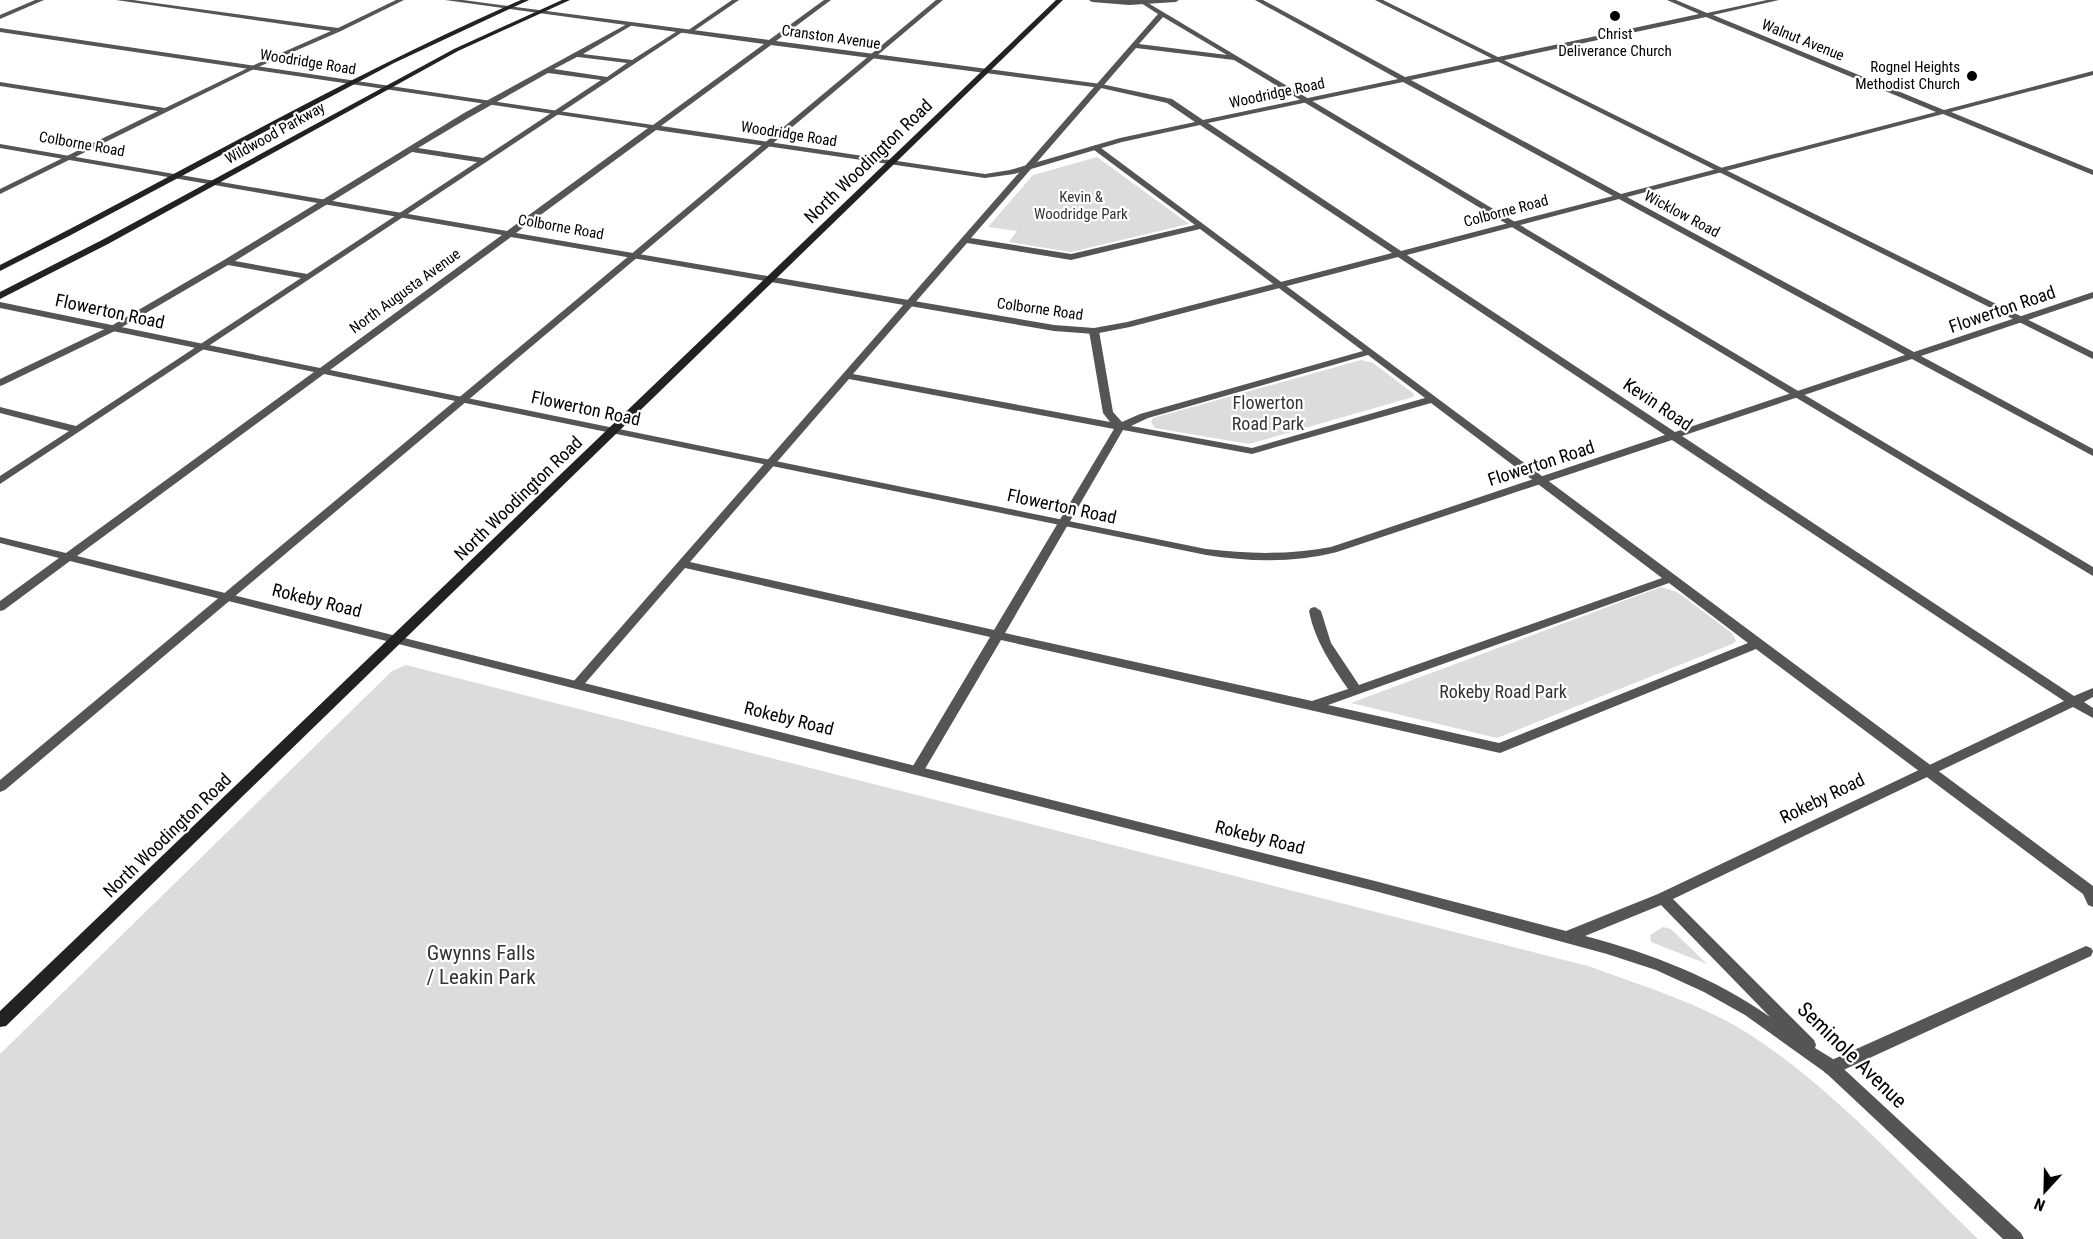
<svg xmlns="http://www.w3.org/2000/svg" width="2093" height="1239" viewBox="0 0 2093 1239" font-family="'Roboto Condensed',sans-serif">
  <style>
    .green { fill: #dcdcdc }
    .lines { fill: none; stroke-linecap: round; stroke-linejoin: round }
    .lane { fill: #555; fill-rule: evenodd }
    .street { fill: #555; fill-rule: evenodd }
    .secondary { fill: #222; fill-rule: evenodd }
    .poi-dot { fill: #000; stroke: #fff; stroke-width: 2 }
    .labels { text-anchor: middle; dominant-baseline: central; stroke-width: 4.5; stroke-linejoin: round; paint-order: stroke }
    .far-poi-label { font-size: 15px; fill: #000; stroke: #fff }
    .far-street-label { font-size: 15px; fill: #000; stroke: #fff }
    .far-park-label { font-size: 15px; fill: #333; stroke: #fff }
    .street-label { font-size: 18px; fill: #000; stroke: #fff }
    .park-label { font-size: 18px; fill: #333; stroke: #fff }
    .near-park-label { font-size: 21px; fill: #333; stroke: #fff }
    .near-street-label { font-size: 21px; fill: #000; stroke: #fff }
  </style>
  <rect width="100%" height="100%" fill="#fff"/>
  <!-- green -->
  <g class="green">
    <polygon points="1097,157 1189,224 1071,252 1009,242 1017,231 988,227 1033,175"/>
    <polygon points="1361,360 1373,363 1414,394 1413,397 1249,444 1155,428 1151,422 1153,418"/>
    <polygon points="1661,587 1677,592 1732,633 1736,641 1732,644 1497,738 1351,703"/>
    <path d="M406,665l1182,301c57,21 116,38 167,72 80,53 154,135 223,201h-1978v-185l392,-383z"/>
    <polygon points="1663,927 1671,929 1707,964 1651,942 1650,935"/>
  </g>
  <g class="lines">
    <!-- lane -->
    <g class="lane">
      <polygon points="35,0 44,0 0,19 0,15"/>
      <polygon points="116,0 133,0 338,28 396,0 404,0 341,31 256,68 0,194 0,189 158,111 0,86 0,82 165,108 252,66 331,31"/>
      <polygon points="732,0 739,0 691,33 687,33 687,31"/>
      <polygon points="936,0 943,0 5,790 0,792 0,780"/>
      <path d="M1143,0l950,567v9l-859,-516 -98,-12 -165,190 100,16 124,-29 -105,-78 7,-2 996,741v21l-5,-2 -5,-11 -327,-245 -256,104 -499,-113 -79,134h-10l-2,-3 80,-134 -305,-69 -104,120h-8l-2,-3 2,-3 585,-668 -17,-11 -1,-1zM1163,17l64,38 -88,-11zM1200,229l163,122 -223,63 -18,8 -9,-10 -14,-81 -5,-3 -5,3 14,82 7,9 -257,-48 114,-131 104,17zM1368,355l57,43 -173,50 -121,-22 17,-8zM849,379l265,50 -120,201 -304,-68zM1431,403l231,175 -303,107 -28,-42 -10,-32 -6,-4 -4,1 -2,3c6,30 22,53 39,78l-36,12 -307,-68 118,-203 129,24zM1669,583l79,60 -249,100 -171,-38z"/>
      <polygon points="1375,0 1383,0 2093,352 2093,359"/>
      <path d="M629,23l5,1 -51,30 49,6 47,-30 5,1 -684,453v-8l69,-45 -69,-18v-6l76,19 225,-148 -73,-13 -111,65 -114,55 -3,1v-7l111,-53 113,-66 240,-147zM577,57h1l49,6 -20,14 -53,-8zM548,73l53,7 -118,78 -65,-10 52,-31zM412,152l65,10 -170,112 -72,-13z"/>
      <polygon points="2086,946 2091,948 2093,951 2091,956 1837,1073 1831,1075 1825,1073 1823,1068 1825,1063"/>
    </g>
    <!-- street -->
    <g class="street">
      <path d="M445,0h18l306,40 55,-40h7l-55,41 325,43 71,15 31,21 195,-41 -143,-79h8l142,77 294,-63 -32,-14h9l31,13 60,-13h12l-66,15 231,95 149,-39v4l-142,37 142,58v5l-150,-61 -316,83 287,155 179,-60v6l-172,58 172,93v7l-181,-97 -230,77 392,260 19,-8v9l-9,5 9,6v10l-20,-11 -400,192 141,141 2,5 -1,3 18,11 188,174 3,6h-21l-177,-166 -81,-58 -41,-23 -48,-22 -49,-16 -232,-63 -1305,-330 -66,49 -4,1v-10l59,-43 -59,-15v-6l66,16 248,-181 -314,-64v-6l320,66 182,-133 -502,-87v-4l507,87 141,-103 -648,-96v-4l653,97 111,-81zM1706,17l230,95 -315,82 -210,-114zM771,45l330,43 66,15 28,19 -75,16 -110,32 -25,4 -324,-48zM1403,82l210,114 -212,55 -193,-128zM1200,125l192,128 -265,69 -33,6 -40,-3 -538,-92 140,-103 329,48 29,-4 108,-32zM1619,199l286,156 -230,77 -268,-177zM511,237l543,94 40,3 36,-7 268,-70 267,178 -334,112c-42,8 -83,7 -125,2l-876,-179zM324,374l882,181c44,7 87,8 131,-3l335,-112 392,261 -406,193 -92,37 -191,-50 -1298,-325zM1661,905l109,112c-55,-39 -120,-64 -185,-81z"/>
      <polygon points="1089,0 1179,0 1176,2 1129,5 1092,2"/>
    </g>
    <!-- secondary -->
    <g class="secondary">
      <path d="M521,0h8l-135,63 -325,173 -69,35v-6c174,-88 342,-187 521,-265z"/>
      <polygon points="562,0 570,0 458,51 108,244 0,299 0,292 102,240 454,49"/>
      <polygon points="1056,0 1063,0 6,1026 0,1027 0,1011"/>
    </g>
  </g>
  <!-- markers -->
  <g class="poi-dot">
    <circle cx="1615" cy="16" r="6"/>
    <circle cx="1972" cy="76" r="6"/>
  </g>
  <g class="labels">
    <!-- far-poi labels -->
    <g class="far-poi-label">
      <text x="1615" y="34">Christ<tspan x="1615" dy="17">Deliverance Church</tspan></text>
      <text x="1960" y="67" text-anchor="end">Rognel Heights<tspan x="1960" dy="17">Methodist Church</tspan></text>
    </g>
    <!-- far-street labels -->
    <g class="far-street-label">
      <text transform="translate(831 37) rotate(8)">Cranston Avenue</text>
      <text transform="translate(1803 40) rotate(22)">Walnut Avenue</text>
      <text transform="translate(308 62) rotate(9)">Woodridge Road</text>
      <text transform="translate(1277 93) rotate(-12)">Woodridge Road</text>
      <text transform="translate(275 133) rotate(-29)">Wildwood Parkway</text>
      <text transform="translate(789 134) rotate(9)">Woodridge Road</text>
      <text transform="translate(82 144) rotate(10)">Colborne Road</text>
      <text transform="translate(1506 211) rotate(-15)">Colborne Road</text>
      <text transform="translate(1682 214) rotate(28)">Wicklow Road</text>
      <text transform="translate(561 227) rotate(10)">Colborne Road</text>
      <text transform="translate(405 291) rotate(-36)">North Augusta Avenue</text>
      <text transform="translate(1040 309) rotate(8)">Colborne Road</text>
    </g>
    <!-- far-park labels -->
    <g class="far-park-label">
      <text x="1081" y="197">Kevin &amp;<tspan x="1081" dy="17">Woodridge Park</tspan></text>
    </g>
    <!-- street labels -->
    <g class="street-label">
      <text transform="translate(868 161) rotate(-44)">North Woodington Road</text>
      <text transform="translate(2002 309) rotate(-19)">Flowerton Road</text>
      <text transform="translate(110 311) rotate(12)">Flowerton Road</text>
      <text transform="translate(1658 404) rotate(34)">Kevin Road</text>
      <text transform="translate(586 408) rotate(12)">Flowerton Road</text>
      <text transform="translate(1541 463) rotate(-18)">Flowerton Road</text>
      <text transform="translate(518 498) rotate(-44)">North Woodington Road</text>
      <text transform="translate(1062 506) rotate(12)">Flowerton Road</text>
      <text transform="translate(317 600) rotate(14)">Rokeby Road</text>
      <text transform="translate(789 718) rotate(14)">Rokeby Road</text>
      <text transform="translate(1822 798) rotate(-26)">Rokeby Road</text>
      <text transform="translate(167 835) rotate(-44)">North Woodington Road</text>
      <text transform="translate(1260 837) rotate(14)">Rokeby Road</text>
    </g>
    <!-- park labels -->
    <g class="park-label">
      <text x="1268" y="402">Flowerton<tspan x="1268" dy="21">Road Park</tspan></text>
      <text x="1503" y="691">Rokeby Road Park</text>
    </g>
    <!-- near-park labels -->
    <g class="near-park-label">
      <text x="481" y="953">Gwynns Falls<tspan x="481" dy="24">/ Leakin Park</tspan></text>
    </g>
    <!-- near-street labels -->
    <g class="near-street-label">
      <text transform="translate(1852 1055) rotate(44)">Seminole Avenue</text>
    </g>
  </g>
  <!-- north arrow -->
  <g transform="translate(2045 1191) rotate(202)" stroke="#ffffff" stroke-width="4.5" paint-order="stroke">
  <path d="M0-4.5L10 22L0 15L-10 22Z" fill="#000000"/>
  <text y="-9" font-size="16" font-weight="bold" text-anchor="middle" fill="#000000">N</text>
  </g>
</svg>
